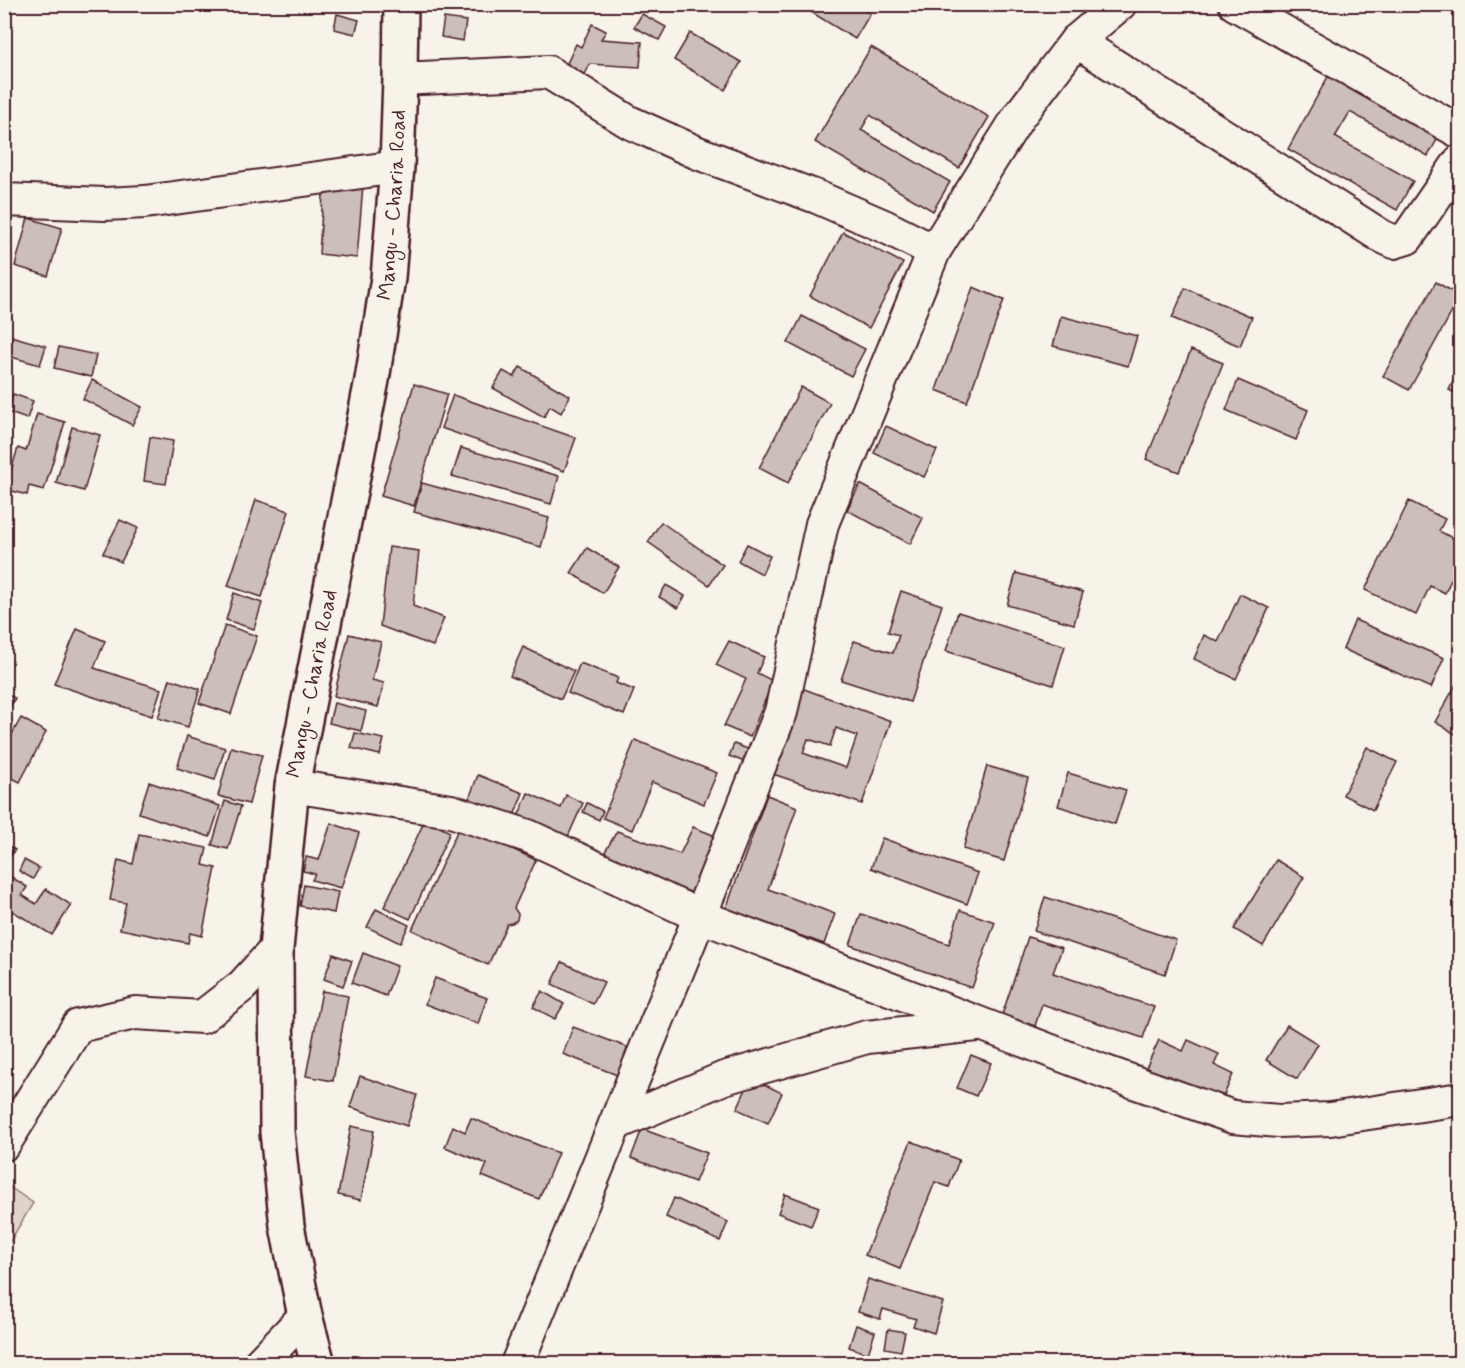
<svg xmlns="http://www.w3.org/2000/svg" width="1465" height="1368" viewBox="0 0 1465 1368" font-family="Mynerve,sans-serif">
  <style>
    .green { fill: #ded4cc; stroke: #947a7c; stroke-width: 1.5 }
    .building { fill: #ccbfb9; stroke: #4a1f2b; stroke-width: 1.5; fill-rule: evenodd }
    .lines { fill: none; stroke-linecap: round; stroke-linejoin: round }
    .minor-casing { stroke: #4a1f2b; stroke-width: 36 }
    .tertiary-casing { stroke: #4a1f2b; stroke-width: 38 }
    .minor { stroke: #f7f3e8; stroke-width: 32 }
    .tertiary { stroke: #f7f3e8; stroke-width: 33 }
    .labels { text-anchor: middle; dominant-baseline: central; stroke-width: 6; stroke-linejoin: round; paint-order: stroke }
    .street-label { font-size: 21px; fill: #4a1f2b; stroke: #f7f3e8 }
  </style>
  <rect width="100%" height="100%" fill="#f7f3e8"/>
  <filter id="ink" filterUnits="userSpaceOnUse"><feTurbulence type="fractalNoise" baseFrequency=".0167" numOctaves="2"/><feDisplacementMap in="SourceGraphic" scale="12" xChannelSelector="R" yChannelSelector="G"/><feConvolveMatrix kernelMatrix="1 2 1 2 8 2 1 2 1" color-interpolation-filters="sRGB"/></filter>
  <g filter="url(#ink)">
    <!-- green -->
    <polygon class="green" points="5,1184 33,1203 5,1250"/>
    <!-- building -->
    <g class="building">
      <polygon points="439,4 467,4 465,14 438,9"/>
      <polygon points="798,4 855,4 870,14 855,39"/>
      <polygon points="337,14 359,20 355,34 334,29"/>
      <polygon points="642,14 666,27 659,40 634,27"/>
      <polygon points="444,18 466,21 463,41 441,37"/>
      <polygon points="592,24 606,31 601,39 642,42 640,67 590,64 582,81 563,72 576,44 581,47"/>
      <polygon points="690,33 741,62 725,90 674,60"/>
      <polygon points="871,47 989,117 959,168 870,115 861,130 950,182 933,211 815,142"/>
      <polygon points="1335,64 1445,125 1428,156 1350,112 1335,137 1413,181 1397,210 1288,149"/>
      <polygon points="324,180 363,185 357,258 319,254"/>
      <polygon points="28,218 62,228 48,276 15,266"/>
      <polygon points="843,232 903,263 869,328 810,296"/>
      <polygon points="1436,282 1460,296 1460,297 1409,390 1383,376"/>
      <polygon points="973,287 1004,300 967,402 936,390"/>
      <polygon points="1185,288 1252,317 1240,346 1172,318"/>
      <polygon points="802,316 865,349 851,376 788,343"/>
      <polygon points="1061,316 1137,336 1128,366 1053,346"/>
      <polygon points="4,334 46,346 40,365 4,355"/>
      <polygon points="59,347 96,355 91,377 54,368"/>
      <polygon points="1191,350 1223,363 1179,472 1146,459"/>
      <polygon points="1460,365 1460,395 1449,390"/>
      <polygon points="520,367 570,396 561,413 550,406 544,417 493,388 503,371 514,377"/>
      <polygon points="92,380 142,407 132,425 83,399"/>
      <polygon points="1238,380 1308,410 1296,440 1226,410"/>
      <polygon points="414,384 447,394 414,506 381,496"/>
      <polygon points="801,387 830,403 788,483 759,468"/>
      <polygon points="13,394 33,401 27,419 7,412"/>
      <polygon points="453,395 576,438 564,471 441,428"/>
      <polygon points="37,414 65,422 44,490 29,486 27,495 5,489 18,448 26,451"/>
      <polygon points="886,426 937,450 924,477 874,453"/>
      <polygon points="72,427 100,435 84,491 56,483"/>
      <polygon points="150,437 173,441 166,484 144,481"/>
      <polygon points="461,448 559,476 551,504 452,476"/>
      <polygon points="422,483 549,518 541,547 414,512"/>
      <polygon points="860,484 923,518 910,544 847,510"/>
      <polygon points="256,500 289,511 262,597 228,586"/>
      <polygon points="1409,501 1445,519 1439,531 1460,542 1460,560 1445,593 1430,586 1416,615 1365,590"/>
      <polygon points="120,520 138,528 121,562 103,553"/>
      <polygon points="661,522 723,565 709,585 648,542"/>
      <polygon points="747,544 770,556 762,574 738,561"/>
      <polygon points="389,547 419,551 413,606 444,618 433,646 380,626"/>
      <polygon points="587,548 619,567 603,593 571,573"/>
      <polygon points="1016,573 1083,592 1074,624 1007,605"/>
      <polygon points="666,585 685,596 678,608 659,597"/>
      <polygon points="901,591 942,605 910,702 841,680 854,641 893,653 899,635 888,632"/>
      <polygon points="234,593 262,603 254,629 226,620"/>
      <polygon points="1240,594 1269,608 1236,679 1194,659 1204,635 1218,642"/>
      <polygon points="958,612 1065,646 1053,685 946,651"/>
      <polygon points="1355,620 1444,658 1431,688 1343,649"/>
      <polygon points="225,625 257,636 231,714 199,703"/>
      <polygon points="77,629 105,641 94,668 161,689 152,716 54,684"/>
      <polygon points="349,634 381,642 372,680 384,683 378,707 334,696"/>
      <polygon points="729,641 764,657 757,673 773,681 750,737 724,726 746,679 716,665"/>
      <polygon points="523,647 574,671 561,699 510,676"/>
      <polygon points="580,663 618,678 616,683 634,690 624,715 568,693"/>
      <polygon points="170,679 200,689 188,727 158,718"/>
      <polygon points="1458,681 1460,683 1460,737 1435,722"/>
      <path d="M796,686l95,35 -29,83 -95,-32zM836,728l21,8 -11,32 -43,-15 5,-14 22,7z"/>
      <polygon points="4,693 15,698 4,719"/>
      <polygon points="334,703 366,711 361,731 329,723"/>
      <polygon points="21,718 46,732 20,782 4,774 4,749"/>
      <polygon points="355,733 384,739 380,755 351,748"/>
      <polygon points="187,736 225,748 215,780 177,768"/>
      <polygon points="635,740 717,773 704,804 652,782 632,830 603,818"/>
      <polygon points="734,744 759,753 755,766 729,756"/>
      <polygon points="231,747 262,755 249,804 218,796"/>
      <polygon points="1367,747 1397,762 1373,810 1343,795"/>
      <polygon points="987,766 1028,778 1004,861 963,849"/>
      <polygon points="1068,773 1126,790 1115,824 1058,806"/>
      <polygon points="478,775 523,793 511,823 467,804"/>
      <polygon points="149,782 220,806 210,837 139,813"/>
      <polygon points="528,793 561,808 566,795 583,803 566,841 517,819"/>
      <polygon points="767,795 797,807 768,889 835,914 824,944 726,909"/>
      <polygon points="225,801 241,806 228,849 212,845"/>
      <polygon points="587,803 603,811 599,820 583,812"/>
      <polygon points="425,820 450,832 410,919 384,907"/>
      <polygon points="331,823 359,833 341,888 312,880 315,874 303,871 306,857 319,860"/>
      <polygon points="460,825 536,860 514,908 518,914 517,920 512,923 507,924 488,965 412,930"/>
      <polygon points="693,827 718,837 693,893 601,859 617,831 680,854"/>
      <polygon points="139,834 207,848 203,865 216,868 202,936 190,933 188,943 120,929 126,903 110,900 118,860 133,864"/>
      <polygon points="882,838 978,873 967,904 871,868"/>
      <polygon points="4,843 15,850 7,862 4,860"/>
      <polygon points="24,860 39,868 33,879 19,871"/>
      <polygon points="1276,860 1304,877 1263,946 1234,929"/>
      <polygon points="8,875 27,887 22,895 36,904 46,889 71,905 52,935 4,906 4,882"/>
      <polygon points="304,885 338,892 334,913 300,906"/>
      <polygon points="1045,897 1176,940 1165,974 1034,931"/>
      <polygon points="376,909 409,925 400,943 367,927"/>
      <polygon points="960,910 995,922 972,988 850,945 861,914 949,944"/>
      <polygon points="1028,937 1062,948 1053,973 1154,1007 1143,1038 1042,1004 1035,1026 1002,1015"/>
      <polygon points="363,953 397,966 386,996 352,983"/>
      <polygon points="333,954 352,961 343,986 324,979"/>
      <polygon points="562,962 604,982 593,1004 552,984"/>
      <polygon points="435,978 487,998 478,1024 425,1004"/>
      <polygon points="322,991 348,996 333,1081 306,1076"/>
      <polygon points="542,991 564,1004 555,1019 533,1007"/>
      <polygon points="1287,1025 1318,1044 1297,1079 1266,1060"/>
      <polygon points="573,1027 640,1052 630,1080 563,1054"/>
      <polygon points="1159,1040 1183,1051 1188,1040 1219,1054 1214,1065 1233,1074 1221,1102 1146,1068"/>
      <polygon points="971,1055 991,1063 976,1096 957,1088"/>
      <polygon points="360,1076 417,1095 407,1126 350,1107"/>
      <polygon points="751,1078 782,1093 768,1123 737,1109"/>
      <polygon points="471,1118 558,1153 539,1199 482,1176 487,1164 445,1147 453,1126 465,1132"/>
      <polygon points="351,1126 374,1131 361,1200 338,1195"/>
      <polygon points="642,1129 707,1153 695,1182 631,1158"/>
      <polygon points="911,1141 959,1160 949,1187 935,1182 900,1269 865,1255"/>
      <polygon points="785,1194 819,1207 811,1226 778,1213"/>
      <polygon points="674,1198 728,1222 720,1241 666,1217"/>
      <polygon points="868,1279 943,1302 934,1333 913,1326 916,1319 883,1309 880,1319 858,1312"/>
      <polygon points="856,1325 875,1332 868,1354 849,1347"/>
      <polygon points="888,1329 905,1332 901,1351 885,1348"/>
    </g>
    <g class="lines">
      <!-- minor casing -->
      <g class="minor-casing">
        <g id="minor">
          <polyline points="1235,4 1460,132"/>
          <polyline points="1076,41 1381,236 1394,242 1407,238 1460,161"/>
          <polyline points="400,79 548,72 629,122 698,153 817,197 886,227 934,251"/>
          <polyline points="4,200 105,204 145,202 397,167"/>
          <polyline points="292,786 451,811 528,836 700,916 1103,1071 1233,1117 1279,1121 1330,1119 1460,1099"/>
          <polyline points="615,1124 724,1078 867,1037 977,1025"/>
          <polyline points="4,1144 78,1026 135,1013 202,1017 242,986 276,949"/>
          <polyline points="259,1364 305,1316"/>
          <polyline points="517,1364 700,916 781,712 822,524 934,251 1019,116 1076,41 1120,4"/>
        </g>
      </g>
      <!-- tertiary casing -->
      <g class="tertiary-casing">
        <g id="tertiary">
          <path id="s1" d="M318,1364l-13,-48 -18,-90 -10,-94 -1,-183 16,-163 80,-406 16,-102 9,-111 3,-88 1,-75"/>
        </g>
      </g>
      <!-- minor -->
      <use href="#minor" class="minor"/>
      <!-- tertiary -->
      <use href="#tertiary" class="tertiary"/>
    </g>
  </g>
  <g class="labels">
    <!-- street labels -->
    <g class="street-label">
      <text stroke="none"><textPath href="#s1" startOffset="1173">Mangu - Charia Road</textPath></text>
      <text stroke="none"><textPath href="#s1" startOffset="687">Mangu - Charia Road</textPath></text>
    </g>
  </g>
  <!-- margin -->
  <rect width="1465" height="1368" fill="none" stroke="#f7f3e8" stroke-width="24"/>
  <rect x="12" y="12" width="1441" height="1344" fill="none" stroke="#4a1f2b" stroke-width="2" filter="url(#ink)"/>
</svg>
